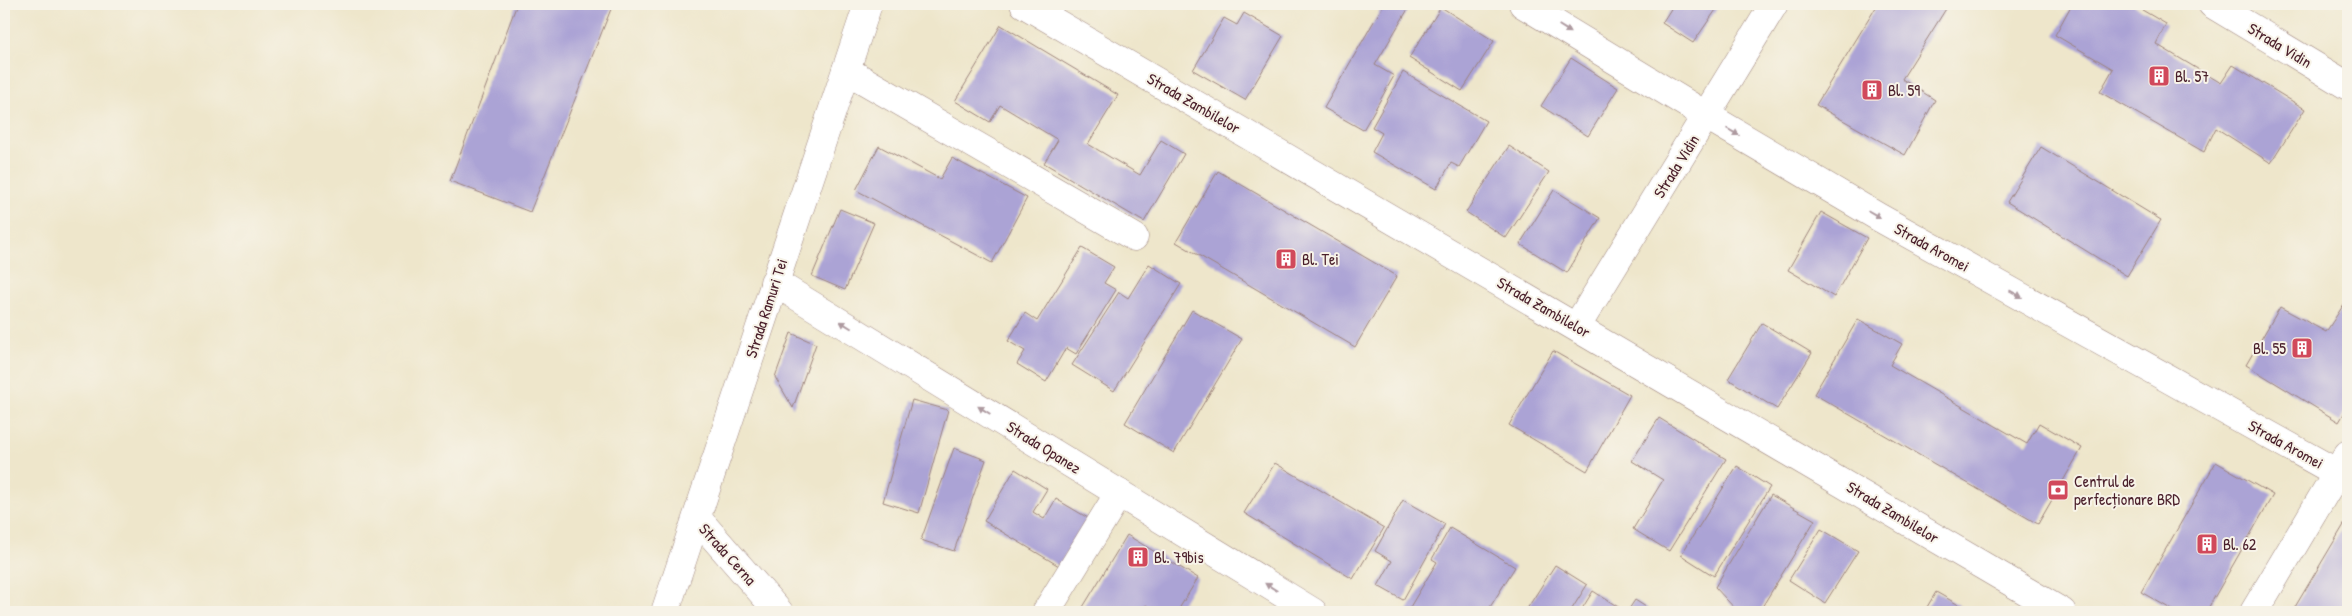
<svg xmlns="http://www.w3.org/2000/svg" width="2352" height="616" viewBox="0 0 2352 616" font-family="'Patrick Hand',sans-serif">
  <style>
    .building { fill: #aba3d5 }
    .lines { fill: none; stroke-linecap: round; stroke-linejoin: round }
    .minor-casing { stroke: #9c827b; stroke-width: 29 }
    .minor { stroke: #fff; stroke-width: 28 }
    .oneway { fill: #ae9aa0 }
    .labels { text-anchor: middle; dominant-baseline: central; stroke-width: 4; stroke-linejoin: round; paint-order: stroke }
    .street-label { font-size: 16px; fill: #4a1f2b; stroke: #f7f3e8 }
    .poi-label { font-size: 16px; fill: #4a1f2b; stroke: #f7f3e8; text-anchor: start }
  </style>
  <rect width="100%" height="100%" fill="#f7f3e8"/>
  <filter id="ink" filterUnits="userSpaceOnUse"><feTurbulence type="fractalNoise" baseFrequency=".02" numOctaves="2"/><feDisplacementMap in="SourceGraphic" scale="10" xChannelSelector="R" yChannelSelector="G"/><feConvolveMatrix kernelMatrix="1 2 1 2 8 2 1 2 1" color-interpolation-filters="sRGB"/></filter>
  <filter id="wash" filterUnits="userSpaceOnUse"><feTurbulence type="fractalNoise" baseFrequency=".0096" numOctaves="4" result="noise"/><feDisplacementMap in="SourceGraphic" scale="20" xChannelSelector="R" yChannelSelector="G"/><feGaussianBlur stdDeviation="1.12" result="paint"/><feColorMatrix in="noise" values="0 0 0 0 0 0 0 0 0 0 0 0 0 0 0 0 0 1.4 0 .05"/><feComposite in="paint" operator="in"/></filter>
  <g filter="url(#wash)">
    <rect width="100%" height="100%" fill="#eee6cb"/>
    <g id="blocks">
      <!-- building -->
      <g class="building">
        <polygon points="517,4 613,4 530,212 450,181"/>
        <polygon points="1384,4 1411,4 1375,65 1394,76 1363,130 1324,108"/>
        <polygon points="1674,4 1720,4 1693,43 1662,23"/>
        <polygon points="1878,4 1949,4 1902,79 1935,100 1905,155 1816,105"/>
        <polygon points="2072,4 2132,4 2166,24 2156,44 2221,83 2233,65 2305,109 2271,163 2216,128 2204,152 2100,92 2113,69 2055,35"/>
        <polygon points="1441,7 1494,41 1462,91 1409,58"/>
        <polygon points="1244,13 1283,36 1245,100 1193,70 1224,18 1237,25"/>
        <polygon points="1001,25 1118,95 1088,144 1140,175 1161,140 1184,154 1144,222 1044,163 1058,140 1000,105 990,122 955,101"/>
        <polygon points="1571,58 1618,88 1588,136 1541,106"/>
        <polygon points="1403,72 1486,121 1459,167 1451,163 1436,189 1372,152 1382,133 1372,127"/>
        <polygon points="879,146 940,179 952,158 1027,198 992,263 856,190"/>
        <polygon points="1509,146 1549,172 1506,238 1466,212"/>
        <polygon points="2041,147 2161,220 2127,276 2007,202"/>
        <polygon points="1218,171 1397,276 1355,347 1176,242"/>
        <polygon points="1554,190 1600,218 1567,273 1520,244"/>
        <polygon points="840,209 874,223 845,290 812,276"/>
        <polygon points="1821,212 1867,238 1834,297 1788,270"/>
        <polygon points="1082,248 1114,267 1104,283 1116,290 1076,354 1066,348 1046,382 1017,364 1025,351 1008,341 1025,313 1037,321"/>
        <polygon points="1149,264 1181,284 1114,391 1072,365 1119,292 1128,298"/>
        <polygon points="2348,298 2348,407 2339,422 2246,365 2280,307 2326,332"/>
        <polygon points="1192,310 1242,339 1174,453 1125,423"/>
        <polygon points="1858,319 1902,344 1890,365 2027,444 2039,423 2082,448 2038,524 1814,394"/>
        <polygon points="1762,323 1812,353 1777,409 1728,379"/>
        <polygon points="791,333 816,344 793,408 775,377"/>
        <polygon points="1553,351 1630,395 1587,471 1509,425"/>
        <polygon points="912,400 948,410 919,513 883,502"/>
        <polygon points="1659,418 1726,459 1669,551 1633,529 1663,480 1632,461"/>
        <polygon points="954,448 986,460 954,551 921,540"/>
        <polygon points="2216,462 2273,495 2206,612 2176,612 2141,592"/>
        <polygon points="1275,463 1384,528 1353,579 1244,513"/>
        <polygon points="1737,466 1770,487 1714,576 1681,555"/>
        <polygon points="1015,469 1047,489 1033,512 1044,519 1056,499 1088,518 1059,566 984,521"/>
        <polygon points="1771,495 1815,520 1759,612 1738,612 1715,587"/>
        <polygon points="1403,500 1445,524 1403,600 1378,586 1392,561 1375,551"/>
        <polygon points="2348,518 2348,612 2292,612"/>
        <polygon points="1450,528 1515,567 1487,612 1407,612 1437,562 1432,559"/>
        <polygon points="1821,529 1858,551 1825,603 1789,580"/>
        <polygon points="1127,535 1198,578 1177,612 1157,612 1146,605 1142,612 1080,612"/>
        <polygon points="1555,565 1587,585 1570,612 1525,612"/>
        <polygon points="1593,591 1623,610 1622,612 1580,612"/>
        <polygon points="1936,592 1971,612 1924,612"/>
        <polygon points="1635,600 1654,612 1627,612"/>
      </g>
    </g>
  </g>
  <g filter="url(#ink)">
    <use href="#blocks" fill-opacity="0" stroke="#9c827b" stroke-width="1"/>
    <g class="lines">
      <!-- minor casing -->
      <g class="minor-casing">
        <g id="minor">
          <polyline points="1024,4 2062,612"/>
          <polyline points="1523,4 1707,116 1880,218 2348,479"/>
          <polyline points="2212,4 2348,86"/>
          <polyline points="846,70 1134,237"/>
          <polyline points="774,282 1313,612"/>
          <polyline points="1577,326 1774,4"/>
          <polyline points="697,518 779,612"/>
          <polyline points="665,612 868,4"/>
          <polyline points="1046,612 1119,493"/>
          <polyline points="2254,612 2348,454"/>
        </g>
      </g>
      <!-- minor -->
      <use href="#minor" class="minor"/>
    </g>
    <!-- one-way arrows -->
    <defs><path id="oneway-solid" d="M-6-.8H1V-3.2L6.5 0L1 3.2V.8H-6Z" transform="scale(1.25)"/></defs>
    <g class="oneway">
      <use href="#oneway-solid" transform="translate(1565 29) rotate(32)"/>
      <use href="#oneway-solid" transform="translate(1733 132) rotate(30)"/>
      <use href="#oneway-solid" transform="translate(1874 214) rotate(30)"/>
      <use href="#oneway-solid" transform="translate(2016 294) rotate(29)"/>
      <use href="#oneway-solid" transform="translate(846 325) rotate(-148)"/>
      <use href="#oneway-solid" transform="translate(984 410) rotate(-148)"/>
      <use href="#oneway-solid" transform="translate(1271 587) rotate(-148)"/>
    </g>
  </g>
  <!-- icons -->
  <defs>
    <g id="building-square" transform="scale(1.125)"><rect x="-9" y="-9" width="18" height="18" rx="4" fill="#d1495b" stroke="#f7f3e8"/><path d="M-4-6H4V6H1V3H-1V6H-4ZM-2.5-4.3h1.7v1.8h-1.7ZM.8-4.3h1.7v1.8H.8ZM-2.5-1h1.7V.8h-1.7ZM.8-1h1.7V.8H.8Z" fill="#fff"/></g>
    <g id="bank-square" transform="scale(1.125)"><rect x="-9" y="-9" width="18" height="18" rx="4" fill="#d1495b" stroke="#f7f3e8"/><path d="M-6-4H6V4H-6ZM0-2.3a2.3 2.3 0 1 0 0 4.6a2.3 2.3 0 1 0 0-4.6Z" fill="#fff"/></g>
  </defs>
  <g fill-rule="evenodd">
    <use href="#building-square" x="2159" y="76"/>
    <use href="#building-square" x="1872" y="90"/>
    <use href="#building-square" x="1286" y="259"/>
    <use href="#building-square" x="2302" y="348"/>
    <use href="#bank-square" x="2058" y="490"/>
    <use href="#building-square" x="2207" y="544"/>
    <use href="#building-square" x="1138" y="557"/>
  </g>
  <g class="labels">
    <!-- street labels -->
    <g class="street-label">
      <text transform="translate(2280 45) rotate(31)">Strada Vidin</text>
      <text transform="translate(1194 103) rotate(30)">Strada Zambilelor</text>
      <text transform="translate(1676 166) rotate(-58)">Strada Vidin</text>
      <text transform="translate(1932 247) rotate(29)">Strada Aromei</text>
      <text transform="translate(1544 307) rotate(30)">Strada Zambilelor</text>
      <text transform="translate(766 308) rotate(-72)">Strada Ramuri Tei</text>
      <text transform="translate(2286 444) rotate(29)">Strada Aromei</text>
      <text transform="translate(1044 447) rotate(32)">Strada Opanez</text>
      <text transform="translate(1893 512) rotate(31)">Strada Zambilelor</text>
      <text transform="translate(728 554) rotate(48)">Strada Cerna</text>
    </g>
    <!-- poi labels -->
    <g class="poi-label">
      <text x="2175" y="76">Bl. 57</text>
      <text x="1888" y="90">Bl. 59</text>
      <text x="1302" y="259">Bl. Tei</text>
      <text x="2286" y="348" text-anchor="end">Bl. 55</text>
      <text x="2074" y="481">Centrul de<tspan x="2074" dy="18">perfecționare BRD</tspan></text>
      <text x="2223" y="544">Bl. 62</text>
      <text x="1154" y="557">Bl. 79bis</text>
    </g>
  </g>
  <!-- margin -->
  <rect width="2352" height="616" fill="none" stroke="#f7f3e8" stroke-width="20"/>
</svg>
